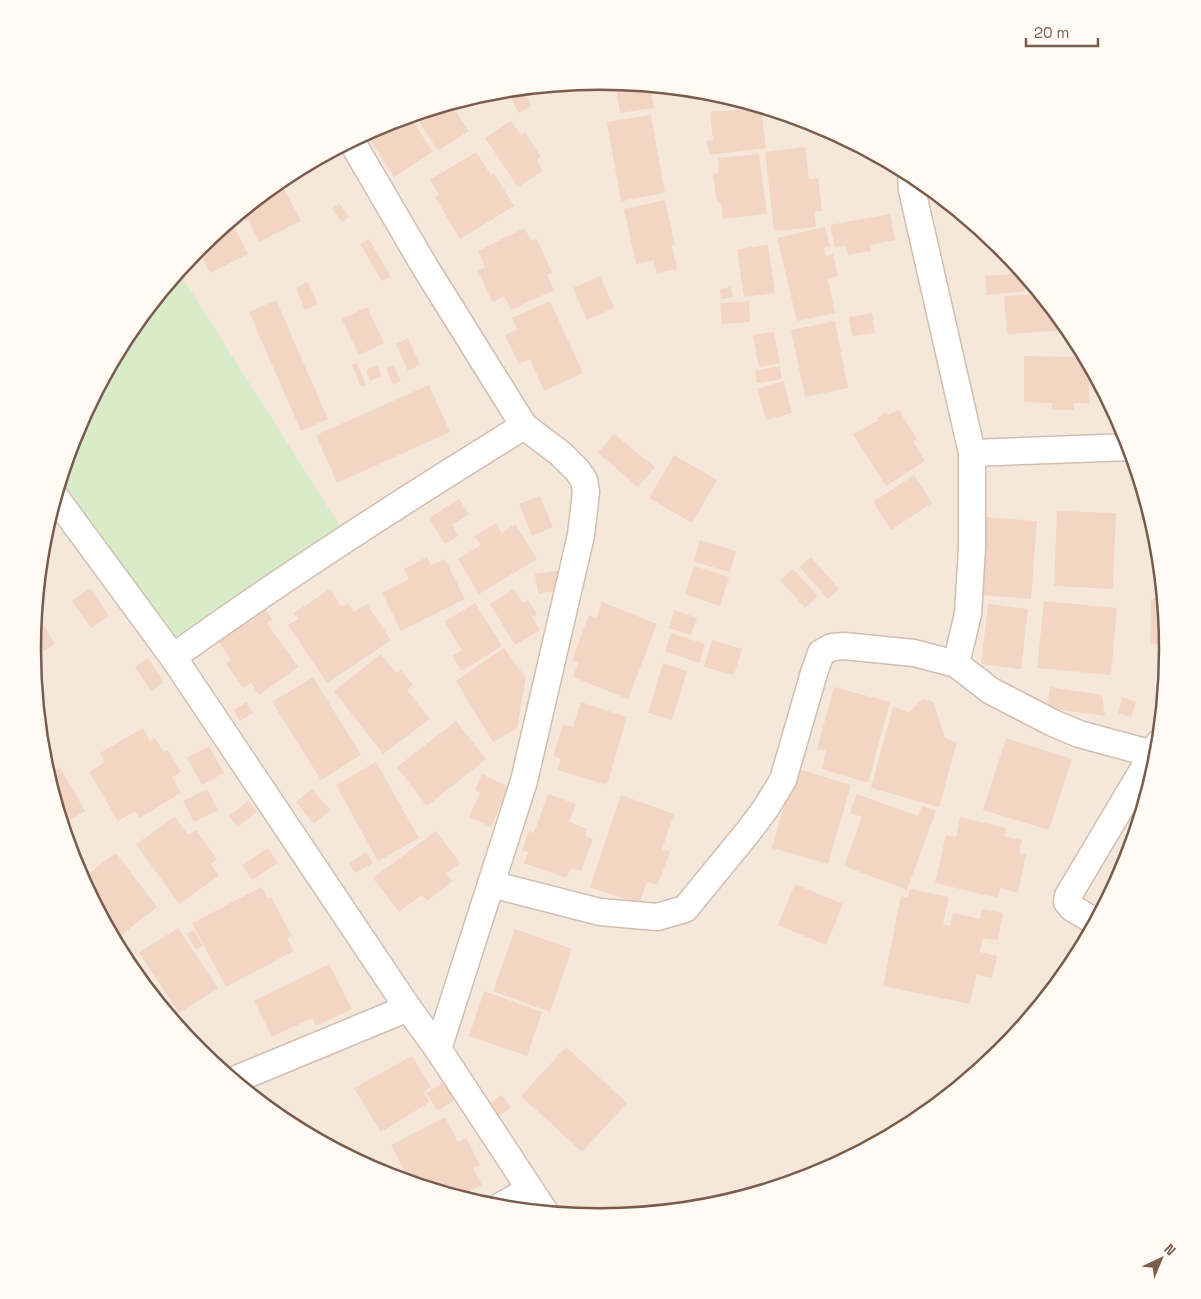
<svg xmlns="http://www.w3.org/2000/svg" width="1201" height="1299" viewBox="0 0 1201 1299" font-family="'Space Grotesk',sans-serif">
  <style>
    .residential { fill: #f5e8da }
    .green { fill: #d8ecc9 }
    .building { fill: #f3d5c3 }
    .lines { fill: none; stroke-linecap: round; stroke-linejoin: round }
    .street-casing { stroke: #d1beb0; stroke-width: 29 }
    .street { stroke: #fff; stroke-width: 26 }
    .rim { fill: none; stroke: #7a5c4d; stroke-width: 2.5 }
  </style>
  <rect width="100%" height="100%" fill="#fdf6ec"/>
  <!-- residential -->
  <circle class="residential" cx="600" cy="649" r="566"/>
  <!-- green -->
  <polygon class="green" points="179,272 345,534 161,650 59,489 76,432 128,334"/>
  <!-- building -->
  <g class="building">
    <polygon points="615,83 650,86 654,108 620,113"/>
    <polygon points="523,89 532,106 519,113 509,95"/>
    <polygon points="451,104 469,131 438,151 415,115"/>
    <polygon points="761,108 766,148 709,155 707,141 713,140 710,112"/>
    <polygon points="768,110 788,116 769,117"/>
    <polygon points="651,115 665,193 621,201 607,122"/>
    <polygon points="410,117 433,152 394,177 366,134 383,125"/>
    <polygon points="511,121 521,135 525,132 541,157 537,160 543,171 518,187 485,138"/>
    <polygon points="805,147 809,179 818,178 822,211 814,212 816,227 774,231 765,152"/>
    <polygon points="476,152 491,175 494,173 514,206 460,239 435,197 439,195 430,180"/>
    <polygon points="759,154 767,214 723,219 721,203 717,203 713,174 719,173 718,158"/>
    <polygon points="280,181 301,221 259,242 243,211"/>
    <polygon points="665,200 675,245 672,246 677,269 657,273 654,260 636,264 624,209"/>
    <polygon points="339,203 349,217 342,222 332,209"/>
    <polygon points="890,214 895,240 870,245 871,251 848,255 846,246 835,248 830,225"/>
    <polygon points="231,221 248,254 210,273 198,249"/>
    <polygon points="825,227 830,247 824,248 826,256 833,254 838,276 828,279 835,313 797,321 777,238"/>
    <polygon points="525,228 531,241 536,238 552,272 547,275 554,290 511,310 504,296 492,302 478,271 485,267 478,251"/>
    <polygon points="369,239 391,277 382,281 360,244"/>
    <polygon points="768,245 775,293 744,297 737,249"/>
    <polygon points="1023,273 1025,291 987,295 985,276"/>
    <polygon points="600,276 614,308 587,320 573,288"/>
    <polygon points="308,282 318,304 305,310 296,288"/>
    <polygon points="731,287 733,297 721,299 720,289"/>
    <polygon points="1040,294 1070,330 1007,334 1004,296"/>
    <polygon points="276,300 328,419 301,431 249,312"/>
    <polygon points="550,301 583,373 544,391 530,359 519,364 505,335 517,330 512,318"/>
    <polygon points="749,301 750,322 722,324 720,303"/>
    <polygon points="367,307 384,343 359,355 342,319"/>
    <polygon points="872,313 875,333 852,336 849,317"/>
    <polygon points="835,321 848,388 805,397 791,330"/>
    <polygon points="774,332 780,363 759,367 753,335"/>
    <polygon points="408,338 420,365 408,371 396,344"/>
    <polygon points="1024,356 1085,357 1089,364 1089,403 1074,403 1074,410 1052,410 1052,403 1024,402"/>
    <polygon points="357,363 366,385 361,387 352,365"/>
    <polygon points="377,365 382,376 370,381 366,370"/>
    <polygon points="393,365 401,381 393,385 386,368"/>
    <polygon points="780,366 782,379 757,383 755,371"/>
    <polygon points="784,381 792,413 766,420 757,389"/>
    <polygon points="429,385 450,432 337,483 316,435"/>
    <polygon points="898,409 917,439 913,442 925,461 886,486 853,434 879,420 877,418 886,412 888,415"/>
    <polygon points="614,434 655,467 638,487 598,453"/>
    <polygon points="674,455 717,480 692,523 649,498"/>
    <polygon points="914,475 932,503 891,530 873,502"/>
    <polygon points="540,496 553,527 532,536 519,504"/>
    <polygon points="459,499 469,514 452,525 458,536 445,544 429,518"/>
    <polygon points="1057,511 1116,513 1113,589 1054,586"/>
    <polygon points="985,517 1037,521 1031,599 979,595"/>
    <polygon points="496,523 502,533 515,524 537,559 479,594 458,559 481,545 474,536"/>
    <polygon points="700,540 736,551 730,572 694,562"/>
    <polygon points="427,557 431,566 445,559 465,599 401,631 382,593 409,579 404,569"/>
    <polygon points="811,557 839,589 828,599 800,567"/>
    <polygon points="694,566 729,577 720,606 685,594"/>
    <polygon points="793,569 818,596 805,608 780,580"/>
    <polygon points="562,570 566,589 538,594 535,574"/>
    <polygon points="90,588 109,616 91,628 72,601"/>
    <polygon points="330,589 342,607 348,603 354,612 367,604 391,640 327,683 288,625 298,619 294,613"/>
    <polygon points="514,589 523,603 528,600 537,614 532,617 540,630 515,645 490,604"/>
    <polygon points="1151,599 1164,599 1168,645 1150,644"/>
    <polygon points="259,600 272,619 267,623 298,667 259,695 251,683 243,688 226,664 231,660 212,632"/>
    <polygon points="1044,601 1117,608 1111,675 1037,668"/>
    <polygon points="602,602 657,624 628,699 573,677 578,663 572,660 589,615 596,618"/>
    <polygon points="475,603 502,646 462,671 452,656 462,650 444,622"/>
    <polygon points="988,604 1028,609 1021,669 981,664"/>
    <polygon points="674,610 697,618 691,635 669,628"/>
    <polygon points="36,613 55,644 33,657 33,649"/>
    <polygon points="671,633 705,644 699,663 665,651"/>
    <polygon points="712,640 742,649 734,675 704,667"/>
    <polygon points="504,648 526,678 517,728 493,742 456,681"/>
    <polygon points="381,654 396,673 401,670 413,685 407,690 430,719 383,754 334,691"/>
    <polygon points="148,658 164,682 151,691 135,667"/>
    <polygon points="663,663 687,671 672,720 648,713"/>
    <polygon points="313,677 361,755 321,780 272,702"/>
    <polygon points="834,687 890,702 868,783 822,769 826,751 817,749"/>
    <polygon points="1050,687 1102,695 1105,716 1047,708"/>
    <polygon points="1122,697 1136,702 1131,717 1118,713"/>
    <polygon points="923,699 932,701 935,707 945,738 957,742 939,807 871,788 893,707 909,712"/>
    <polygon points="246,702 253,713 240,721 234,710"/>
    <polygon points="581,702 627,717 607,785 557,770 561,759 553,756 563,724 573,727"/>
    <polygon points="456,721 486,759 427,806 397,767"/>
    <polygon points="143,728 150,741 155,738 164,752 168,750 181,772 172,777 181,793 139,818 135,811 118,821 89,772 105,762 100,753"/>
    <polygon points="41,735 51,752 43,757"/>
    <polygon points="1006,738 1072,759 1049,830 983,810"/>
    <polygon points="209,746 224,773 202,785 187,758"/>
    <polygon points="376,762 419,838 378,861 336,785"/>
    <polygon points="60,767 85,811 63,824 48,775"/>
    <polygon points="795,768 851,785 828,864 772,848"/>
    <polygon points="482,774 509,787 491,827 469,817 480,793 475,790"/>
    <polygon points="207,789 218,810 194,822 183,801"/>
    <polygon points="312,789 330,810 314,824 296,802"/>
    <polygon points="548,794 576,804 569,822 587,829 585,836 593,839 581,871 571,868 566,878 524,863 528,852 522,850 529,831 534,833"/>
    <polygon points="857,794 918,816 922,806 936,811 907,890 844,866 862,817 850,813"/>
    <polygon points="621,795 674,814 662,849 670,851 658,885 647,882 639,904 590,887"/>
    <polygon points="248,801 257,812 238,827 229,816"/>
    <polygon points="175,817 188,835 196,830 217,859 211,864 219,876 179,904 136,844"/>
    <polygon points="960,817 1006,828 1004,836 1022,840 1019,853 1026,855 1018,893 1000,888 998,898 935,883 946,835 956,837"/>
    <polygon points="436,831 460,863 446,873 453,881 427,901 422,895 399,912 373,878"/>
    <polygon points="268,848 278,863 252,880 242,865"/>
    <polygon points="366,852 373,863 355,873 349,863"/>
    <polygon points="116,853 157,907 115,940 88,890 96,884 88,874"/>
    <polygon points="795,884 843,904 826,945 778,925"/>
    <polygon points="262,887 268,899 271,897 292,936 287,938 294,951 226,987 192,923"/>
    <polygon points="910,889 949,897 943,924 950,926 953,913 980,919 982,909 1003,913 998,940 983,938 980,952 997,956 992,978 976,975 970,1004 883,986 901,896 908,898"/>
    <polygon points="178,928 218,988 179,1013 139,953"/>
    <polygon points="515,929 572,949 550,1012 493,991"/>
    <polygon points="194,930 203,946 196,950 187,934"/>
    <polygon points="130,952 154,985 152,987 161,999 158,1001 128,965 124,957"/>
    <polygon points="329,964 352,1009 316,1026 312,1018 272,1037 254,1001"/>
    <polygon points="484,991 542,1012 527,1056 469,1036"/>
    <polygon points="566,1047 627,1103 582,1152 521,1096"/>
    <polygon points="412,1056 431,1087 423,1092 430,1102 381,1132 354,1088"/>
    <polygon points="444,1082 455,1100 438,1111 426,1093"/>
    <polygon points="501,1095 511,1107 498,1117 488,1105"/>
    <polygon points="445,1117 458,1142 466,1138 480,1165 473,1169 482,1185 458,1197 411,1183 391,1145"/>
    <polygon points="579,1205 587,1216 565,1214"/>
  </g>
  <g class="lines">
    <!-- street casing -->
    <g class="street-casing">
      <g id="street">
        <polyline points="352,142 425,267 524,426 561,454 577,470 584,480 586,492 581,535 524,781 438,1049"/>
        <polyline points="911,174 912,190 972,453 972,548 968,614 956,664"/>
        <polyline points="972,453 1130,447"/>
        <polyline points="56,498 173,657 408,1008 438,1049 545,1212"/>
        <path d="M173,657c114,-82 231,-157 351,-231"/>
        <polyline points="491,884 600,912 657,917 685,909 748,832 766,808 783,780 814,673 821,653 832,647 844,646 914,653 956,664 991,691 1053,723 1079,734 1153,754"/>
        <polyline points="1096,922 1072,908 1067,902 1068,896 1159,743"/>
        <polyline points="234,1080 408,1008"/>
        <polyline points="499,1207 529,1190"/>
      </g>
    </g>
    <!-- street -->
    <use href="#street" class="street"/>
  </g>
  <!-- crop -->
  <path d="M0 0H1201V1299H0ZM41 649a559 559 0 1 1 1118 0a559 559 0 1 1-1118 0Z" fill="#fffaf3" fill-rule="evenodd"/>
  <path class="rim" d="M41 649a559 559 0 1 1 1118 0a559 559 0 1 1-1118 0Z"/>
  <!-- north arrow -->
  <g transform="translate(1161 1259) rotate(44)" stroke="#fffaf3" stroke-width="4" paint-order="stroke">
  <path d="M0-4L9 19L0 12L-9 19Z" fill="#7a5c4d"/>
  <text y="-8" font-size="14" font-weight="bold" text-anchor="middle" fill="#7a5c4d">N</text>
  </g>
  <!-- scale -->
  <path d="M1026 38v8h72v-8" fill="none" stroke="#7a5c4d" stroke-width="2.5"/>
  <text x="1034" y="38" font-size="15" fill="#7a5c4d" stroke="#fffaf3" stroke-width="4" paint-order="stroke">20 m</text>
</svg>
